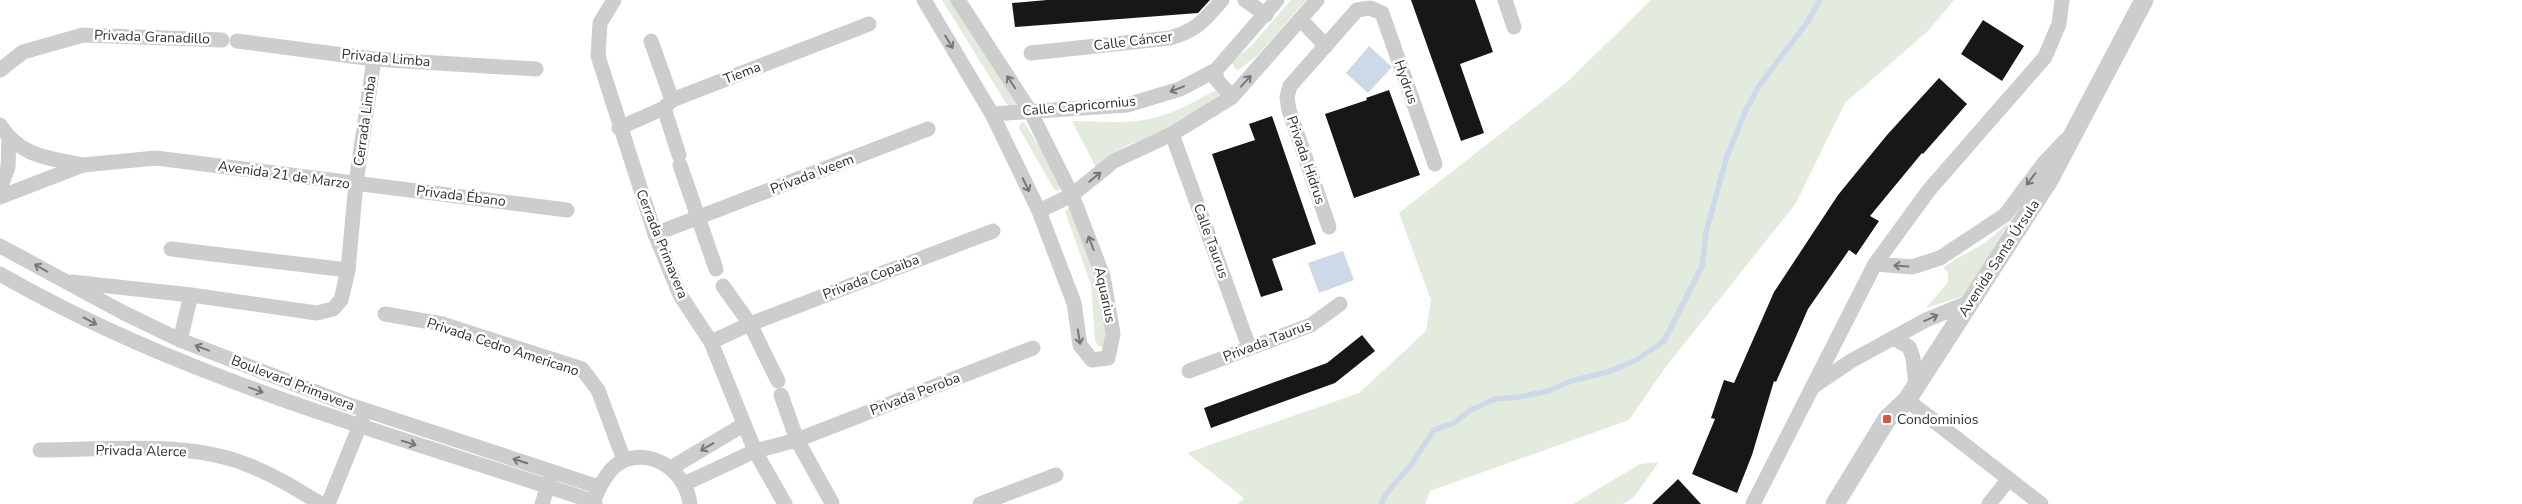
<svg xmlns="http://www.w3.org/2000/svg" width="2522" height="504" viewBox="0 0 2522 504" font-family="'Nunito Sans',sans-serif">
  <style>
    .green { fill: #e3ebdf }
    .water { fill: #cdd8e9 }
    .lines { fill: none; stroke-linecap: round; stroke-linejoin: round }
    .stream { stroke: #cdd8e9; stroke-width: 5.5 }
    .building { fill: #171717 }
    .minor { stroke: #cdcdcd; stroke-width: 15 }
    .tertiary { stroke: #cdcdcd; stroke-width: 19 }
    .oneway { stroke: #777 }
    .poi-dot { fill: #d55843; stroke: #fff; stroke-width: 2 }
    .labels { text-anchor: middle; dominant-baseline: central; stroke-width: 5; stroke-linejoin: round; paint-order: stroke }
    .street-label { font-size: 14px; fill: #303030; stroke: #fff }
    .poi-label { font-size: 14px; fill: #303030; stroke: #fff; text-anchor: start }
  </style>
  <rect width="100%" height="100%" fill="#fff"/>
  <!-- green -->
  <g class="green">
    <polygon points="942,0 954,0 1017,101 1015,107 1010,107 1006,103"/>
    <polygon points="1291,0 1306,0 1258,55 1237,71 1231,62 1252,45"/>
    <polygon points="1651,0 1954,0 1928,31 1845,103 1796,203 1665,368 1629,420 1430,491 1425,504 1238,504 1244,498 1187,453 1359,393 1426,331 1431,300 1399,213 1567,82"/>
    <path d="M1217,90l6,11 -35,20 -62,25 -30,22 -24,-47c28,0 57,4 85,-4 21,-6 40,-17 60,-27z"/>
    <polygon points="1024,122 1060,180 1061,188 1058,191 1054,189 1019,128 1020,124"/>
    <polygon points="1070,207 1101,286 1106,342 1102,347 1097,345 1095,340 1091,285 1065,211"/>
    <polygon points="2016,216 1963,296 1926,308 1948,282 1948,272 1943,267 1986,242"/>
    <polygon points="1659,462 1634,497 1623,504 1573,504 1640,464"/>
  </g>
  <!-- water -->
  <g class="water">
    <polygon points="1369,46 1392,67 1368,93 1346,73"/>
    <polygon points="1343,251 1354,280 1319,293 1308,263"/>
  </g>
  <g class="lines">
    <!-- stream -->
    <polyline class="stream" points="1381,504 1386,494 1410,466 1434,430 1454,423 1471,410 1495,399 1519,397 1548,391 1571,381 1611,371 1638,359 1664,341 1702,266 1706,233 1726,159 1745,112 1759,86 1806,24 1820,0"/>
  </g>
  <!-- building -->
  <g class="building">
    <polygon points="1047,0 1210,0 1198,13 1015,27 1012,3"/>
    <polygon points="1411,0 1475,0 1493,52 1460,64 1484,133 1461,141"/>
    <polygon points="1983,20 2024,46 2002,81 1961,54"/>
    <polygon points="1939,78 1967,104 1923,154 1922,153 1870,216 1879,221 1856,255 1849,250 1808,309 1776,382 1774,381 1752,455 1737,493 1692,474 1715,419 1711,418 1724,380 1734,383 1774,292 1838,195 1887,135"/>
    <polygon points="1389,90 1420,175 1354,198 1325,114 1367,100 1366,98"/>
    <polygon points="1272,116 1316,244 1272,259 1283,290 1261,297 1212,154 1255,140 1249,124"/>
    <polygon points="1362,335 1375,351 1335,383 1211,428 1204,408 1327,363"/>
    <polygon points="1678,479 1701,504 1652,504 1672,485"/>
  </g>
  <g class="lines">
    <!-- minor -->
    <g class="minor">
      <polyline points="614,0 600,23 598,56 655,234 680,295 711,342 755,451 785,504"/>
      <polyline points="924,0 992,114 1039,211 1074,303 1080,345 1092,360 1108,358 1113,334 1103,276 1072,195 1030,111 958,0"/>
      <polyline points="1245,0 1266,15"/>
      <polyline points="1505,0 1514,27"/>
      <polyline points="1301,20 1326,46"/>
      <polyline points="237,41 374,59 536,69"/>
      <polyline points="651,41 672,100"/>
      <path d="M1031,53l139,-15c26,-7 35,-18 52,-38"/>
      <polyline points="0,70 23,52 83,35 222,40"/>
      <polyline points="1216,70 1216,79 1232,97"/>
      <polyline points="664,108 679,155"/>
      <polyline points="992,114 1127,105 1180,89 1216,70 1277,0"/>
      <path d="M0,125c20,32 49,33 83,40"/>
      <polyline points="619,128 664,108 672,100 869,24"/>
      <polyline points="1172,134 1249,347"/>
      <polyline points="680,165 716,269"/>
      <polyline points="0,189 8,167 9,139"/>
      <polyline points="0,197 83,165 156,158 567,210"/>
      <polyline points="1039,211 1072,195 1114,161 1172,134 1232,97 1317,0"/>
      <polyline points="1329,227 1289,110 1287,97 1290,86 1357,10 1370,8 1382,13 1435,164"/>
      <polyline points="655,234 928,129"/>
      <polyline points="0,246 124,313 180,340 347,404 599,487"/>
      <polyline points="171,249 348,270"/>
      <polyline points="1875,264 1912,267 1940,258 2005,215 2044,163 2066,140"/>
      <path d="M0,274c186,107 393,160 595,228"/>
      <polyline points="72,282 191,295 317,313 333,309 341,300 348,270 356,183 374,59"/>
      <polyline points="723,286 750,324 778,381"/>
      <polyline points="385,314 442,324 582,369 598,390 624,460"/>
      <polyline points="1893,338 1926,320 1970,302"/>
      <polyline points="180,340 191,295"/>
      <polyline points="711,342 750,324 993,231"/>
      <polyline points="1189,371 1311,325 1340,304"/>
      <polyline points="1814,386 1851,361 1893,338 1909,347 1913,358 1916,386"/>
      <polyline points="781,395 797,440 832,503"/>
      <polyline points="1907,400 2041,504"/>
      <path d="M40,450c64,0 139,-9 200,12 29,10 55,26 81,42"/>
      <polyline points="671,468 743,425"/>
      <polyline points="684,484 755,451 797,440 1033,348"/>
      <path d="M596,495c6,-13 14,-29 29,-35 32,-11 61,14 65,44"/>
      <polyline points="328,504 362,420"/>
      <polyline points="542,504 551,477"/>
      <polyline points="980,504 1056,475"/>
      <polyline points="1753,504 1875,264 1929,190 2045,57 2059,24 2062,0"/>
      <polyline points="1989,504 2008,480"/>
    </g>
    <!-- tertiary -->
    <polyline class="tertiary" points="1835,504 1887,419 1907,400 2049,180 2144,0"/>
  </g>
  <!-- one-way arrows -->
  <defs><path id="oneway-shaft" d="M-6 0H5M1.5-3L5.5 0L1.5 3" fill="none" stroke-width="1.6" stroke-linecap="round" stroke-linejoin="round" transform="scale(1.25)"/></defs>
  <g class="oneway">
    <use href="#oneway-shaft" transform="translate(949 42) rotate(59)"/>
    <use href="#oneway-shaft" transform="translate(1246 81) rotate(-48)"/>
    <use href="#oneway-shaft" transform="translate(1011 82) rotate(-123)"/>
    <use href="#oneway-shaft" transform="translate(1177 89) rotate(159)"/>
    <use href="#oneway-shaft" transform="translate(1095 177) rotate(-39)"/>
    <use href="#oneway-shaft" transform="translate(2031 179) rotate(127)"/>
    <use href="#oneway-shaft" transform="translate(1026 185) rotate(64)"/>
    <use href="#oneway-shaft" transform="translate(1091 243) rotate(-111)"/>
    <use href="#oneway-shaft" transform="translate(1901 266) rotate(-176)"/>
    <use href="#oneway-shaft" transform="translate(41 268) rotate(-150)"/>
    <use href="#oneway-shaft" transform="translate(1931 318) rotate(-24)"/>
    <use href="#oneway-shaft" transform="translate(90 321) rotate(28)"/>
    <use href="#oneway-shaft" transform="translate(1079 337) rotate(81)"/>
    <use href="#oneway-shaft" transform="translate(202 348) rotate(-159)"/>
    <use href="#oneway-shaft" transform="translate(256 390) rotate(20)"/>
    <use href="#oneway-shaft" transform="translate(409 443) rotate(17)"/>
    <use href="#oneway-shaft" transform="translate(707 447) rotate(149)"/>
    <use href="#oneway-shaft" transform="translate(520 461) rotate(-162)"/>
  </g>
  <!-- markers -->
  <rect class="poi-dot" x="1882" y="414" width="10" height="10" rx="2.5"/>
  <g class="labels">
    <!-- street labels -->
    <g class="street-label">
      <text transform="translate(152 37) rotate(2)">Privada Granadillo</text>
      <text transform="translate(1133 41) rotate(-7)">Calle Cáncer</text>
      <text transform="translate(386 58) rotate(5)">Privada Limba</text>
      <text transform="translate(742 73) rotate(-21)">Tiema</text>
      <text transform="translate(1406 82) rotate(71)">Hydrus</text>
      <text transform="translate(1079 106) rotate(-5)">Calle Capricornius</text>
      <text transform="translate(365 121) rotate(-82)">Cerrada Limba</text>
      <text transform="translate(1306 160) rotate(71)">Privada Hidrus</text>
      <text transform="translate(812 174) rotate(-21)">Privada Iveem</text>
      <text transform="translate(284 175) rotate(8)">Avenida 21 de Marzo</text>
      <text transform="translate(461 196) rotate(7)">Privada Ébano</text>
      <text transform="translate(1211 241) rotate(70)">Calle Taurus</text>
      <text transform="translate(662 244) rotate(68)">Cerrada Primavera</text>
      <text transform="translate(1999 258) rotate(-57)">Avenida Santa Úrsula</text>
      <text transform="translate(871 277) rotate(-21)">Privada Copaiba</text>
      <text transform="translate(1105 295) rotate(78)">Aquarius</text>
      <text transform="translate(1267 341) rotate(-21)">Privada Taurus</text>
      <text transform="translate(503 347) rotate(18)">Privada Cedro Americano</text>
      <text transform="translate(293 383) rotate(21)">Boulevard Primavera</text>
      <text transform="translate(915 394) rotate(-21)">Privada Peroba</text>
      <text transform="translate(141 451) rotate(1)">Privada Alerce</text>
    </g>
    <!-- poi labels -->
    <g class="poi-label">
      <text x="1897" y="419">Condominios</text>
    </g>
  </g>
</svg>
